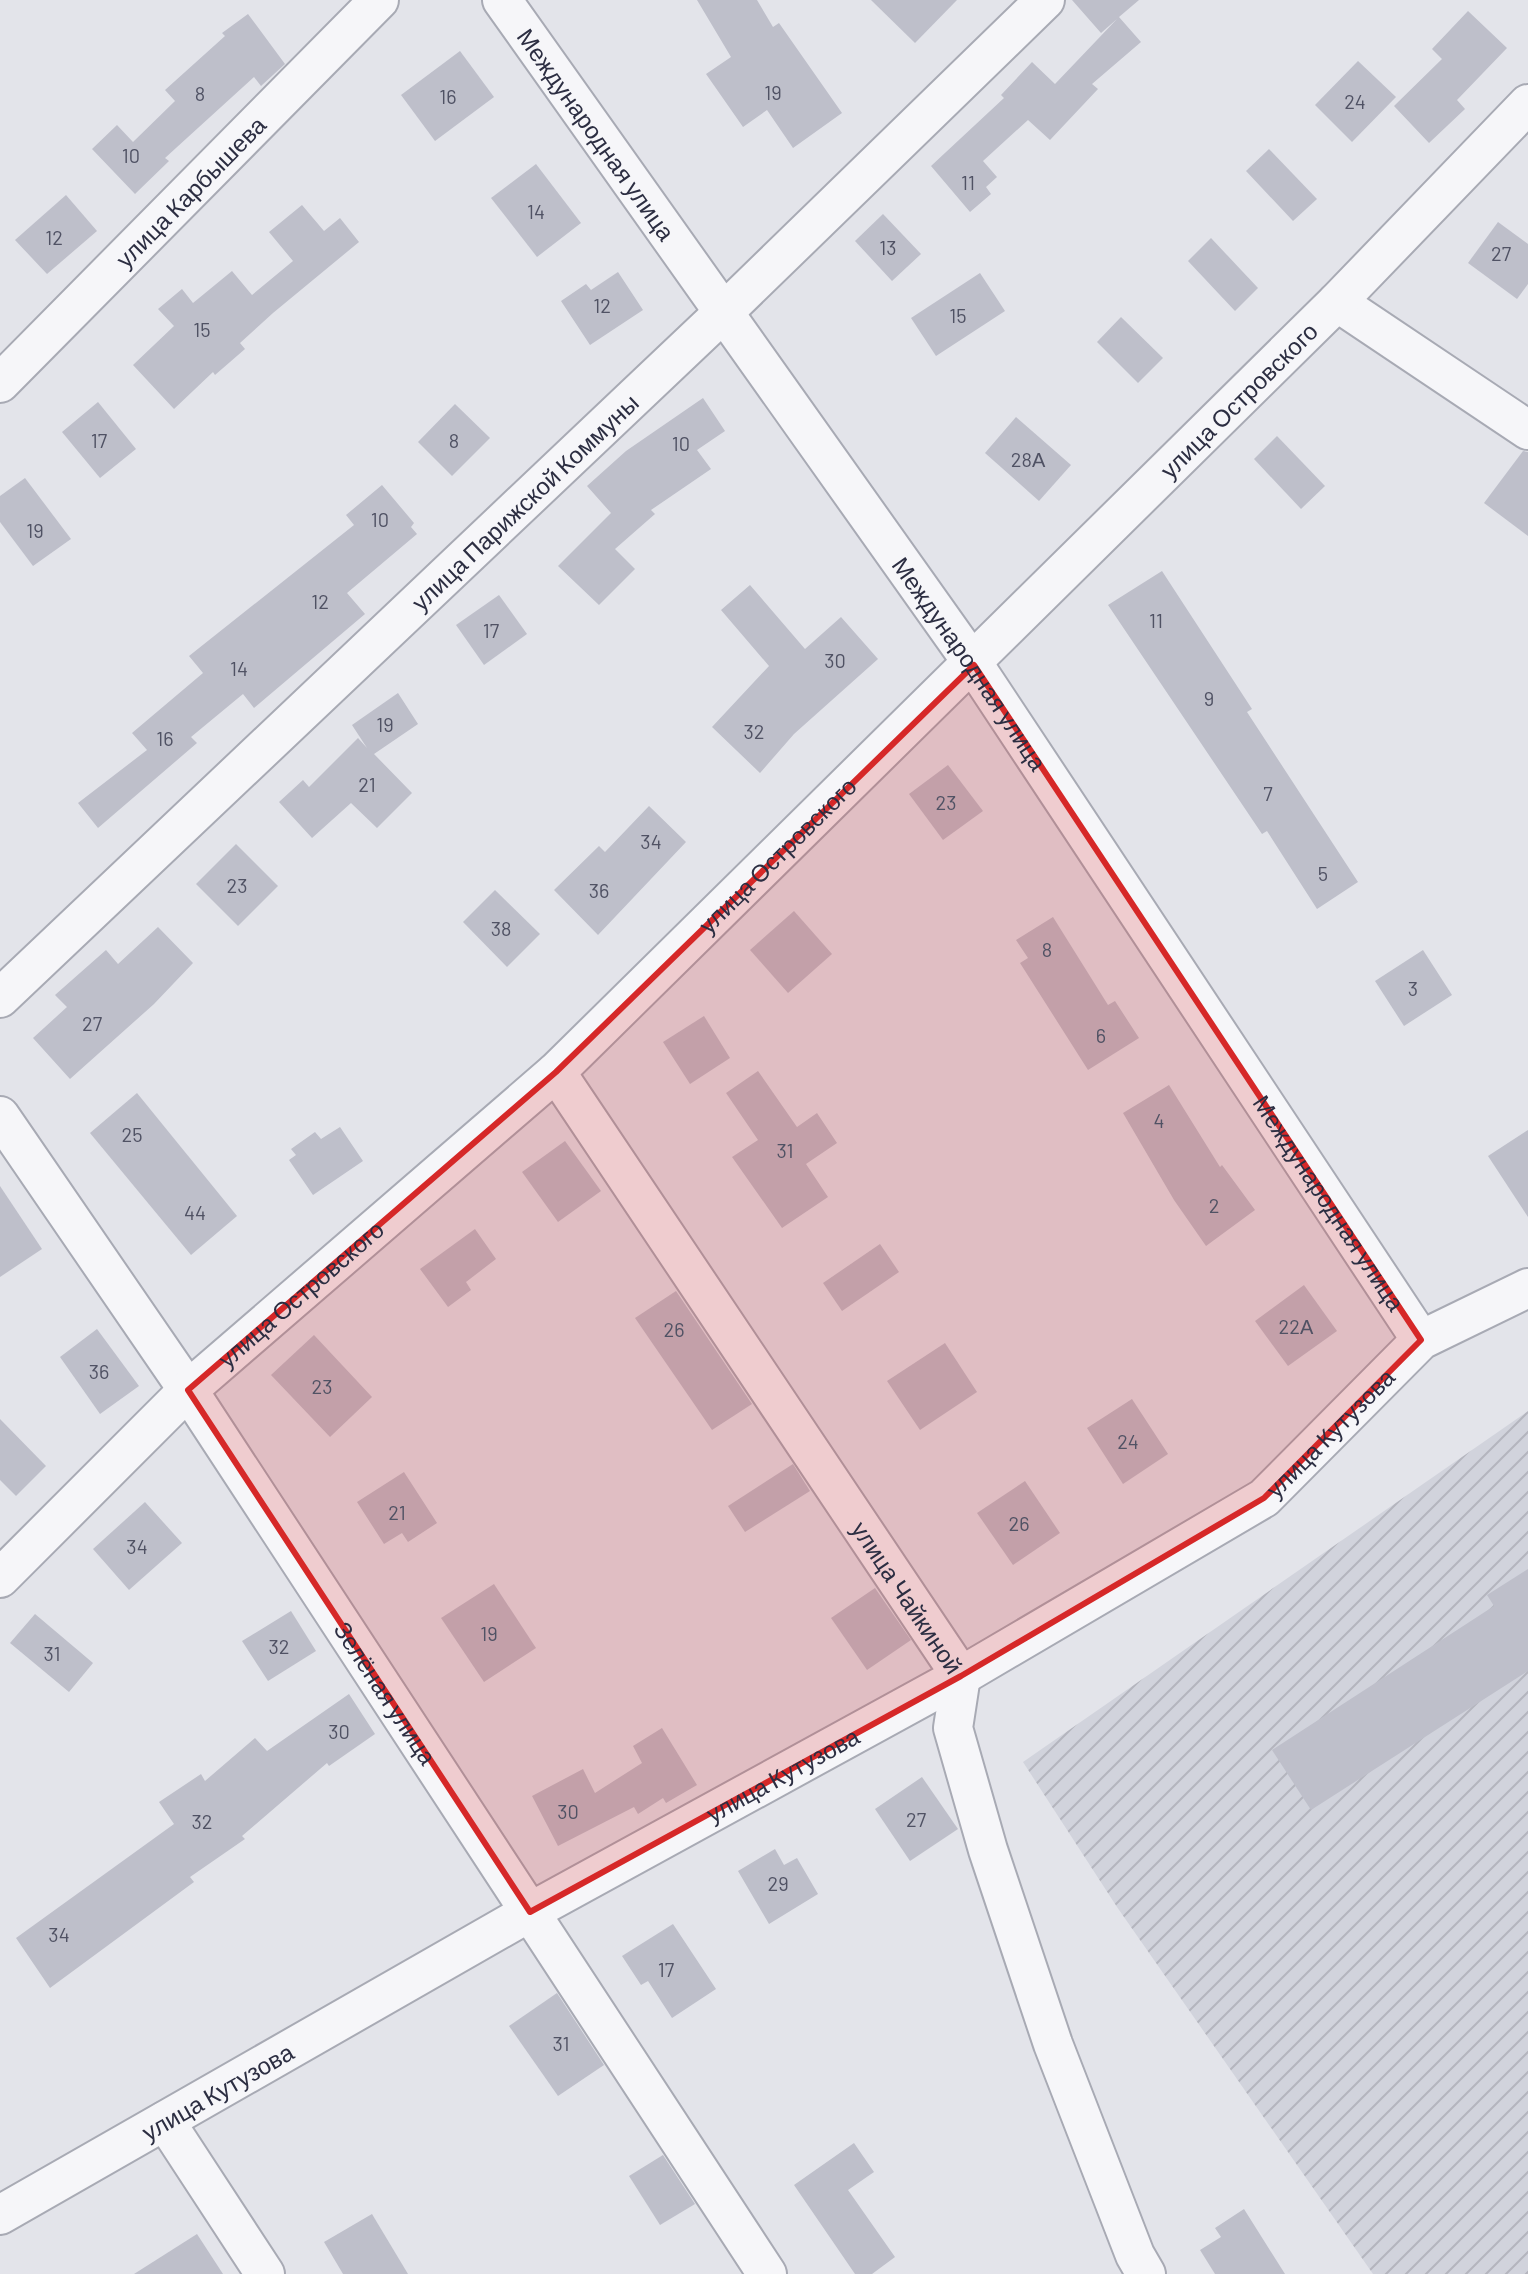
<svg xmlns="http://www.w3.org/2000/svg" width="1528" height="2274" viewBox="0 0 1528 2274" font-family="Barlow,sans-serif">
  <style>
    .industrial { fill: url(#industrial-furrows) }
    .building { fill: #bebfca }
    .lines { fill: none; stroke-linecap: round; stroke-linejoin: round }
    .minor-casing { stroke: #a8aab4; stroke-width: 42 }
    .minor { stroke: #f6f6f9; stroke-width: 38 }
    .marked { fill: #d62828; fill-opacity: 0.2; stroke: #d62828; stroke-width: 6; stroke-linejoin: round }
    .labels { text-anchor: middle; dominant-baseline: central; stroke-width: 6; stroke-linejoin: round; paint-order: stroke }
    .number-label { font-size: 20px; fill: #505264 }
    .street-label { font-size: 24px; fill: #2c2e42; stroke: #f3f4f8 }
  </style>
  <defs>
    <pattern id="industrial-furrows" width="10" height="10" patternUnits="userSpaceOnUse" patternTransform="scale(2)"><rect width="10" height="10" fill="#d1d3dc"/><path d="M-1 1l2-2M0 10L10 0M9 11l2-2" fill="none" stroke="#b4b5be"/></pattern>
  </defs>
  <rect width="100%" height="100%" fill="#e3e4ea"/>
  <!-- industrial -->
  <polygon class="industrial" points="1528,1411 1528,2274 1373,2274 1117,1907 1023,1762"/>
  <!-- building -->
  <g class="building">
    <polygon points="697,0 757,0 773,27 779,23 842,113 793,148 767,110 743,127 706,74 731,57"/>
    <polygon points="871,0 957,0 915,43"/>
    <polygon points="1072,0 1139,0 1119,17 1141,42 1092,84 1098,89 1050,140 1028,120 983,161 997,177 986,187 991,194 970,212 931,166 1004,98 1001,95 1032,62 1055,84 1117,19 1101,33"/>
    <polygon points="1468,11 1507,48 1457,100 1465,109 1429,143 1394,106 1442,59 1432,49"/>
    <polygon points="248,14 285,64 261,86 254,77 165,158 169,161 135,194 92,149 117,125 133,142 175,101 165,90 225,36 222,33"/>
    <polygon points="460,51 494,97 435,141 401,95"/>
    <polygon points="1358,61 1396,97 1352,142 1315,105"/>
    <polygon points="1269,149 1317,199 1293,221 1246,171"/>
    <polygon points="536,164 581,223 537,257 491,198"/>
    <polygon points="66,195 97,231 47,274 15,240"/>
    <polygon points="302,205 324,231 340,218 359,242 273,313 240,343 245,349 215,375 213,372 174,409 133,365 174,326 158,309 182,289 193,303 232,271 252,295 293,261 269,232"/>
    <polygon points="883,214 921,254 892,281 855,241"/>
    <polygon points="1498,222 1528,244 1528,284 1517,299 1468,263"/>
    <polygon points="1211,238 1258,288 1235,311 1188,261"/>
    <polygon points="618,272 643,310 590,345 561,301 586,284 591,290"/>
    <polygon points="980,273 1005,311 936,356 911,318"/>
    <polygon points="1121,317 1163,358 1138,383 1097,342"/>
    <polygon points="703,398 725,431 697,450 711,469 651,510 655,514 615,549 635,569 599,605 558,566 611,513 587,486 626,451"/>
    <polygon points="98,402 136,449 100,478 62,432"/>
    <polygon points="455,404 490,438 452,476 418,442"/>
    <polygon points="1016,417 1071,465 1039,501 985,453"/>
    <polygon points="1277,436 1325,486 1301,509 1254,459"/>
    <polygon points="1523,451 1528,452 1528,536 1484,503"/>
    <polygon points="25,478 71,539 33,566 0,522 0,496"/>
    <polygon points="382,485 414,523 411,527 417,534 347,593 365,614 254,708 243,694 191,737 197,743 98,828 78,803 147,750 132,733 203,673 189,656 354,525 346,515"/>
    <polygon points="1162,571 1252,709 1247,712 1358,882 1317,909 1267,831 1262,834 1108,605"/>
    <polygon points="750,585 805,649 841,617 878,659 794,734 760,773 712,727 769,666 721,610"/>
    <polygon points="499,595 527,634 484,665 456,625"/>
    <polygon points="398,693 418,724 374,754 412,793 377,828 351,803 312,838 279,802 303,780 309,787 358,738 367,748 352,725"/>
    <polygon points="948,765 983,811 943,840 909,794"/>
    <polygon points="649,806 686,842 598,935 554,890 599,846 605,852"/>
    <polygon points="236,844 278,886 238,926 196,884"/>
    <polygon points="495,890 540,934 507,967 463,922"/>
    <polygon points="794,911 832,954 788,993 750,950"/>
    <polygon points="1053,917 1108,1005 1115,1001 1139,1038 1088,1070 1020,963 1028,958 1016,940"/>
    <polygon points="158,927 193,963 154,1004 70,1079 33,1038 67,1007 55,995 106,950 118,964"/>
    <polygon points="1423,950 1452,995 1404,1026 1375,981"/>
    <polygon points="704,1016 730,1058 690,1084 663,1042"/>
    <polygon points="758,1071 797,1127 817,1113 837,1143 806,1164 828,1197 782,1228 732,1157 758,1140 726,1093"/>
    <polygon points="1169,1085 1220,1167 1222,1165 1255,1210 1206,1246 1174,1200 1123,1113"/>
    <polygon points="137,1093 237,1216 191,1255 90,1133"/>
    <polygon points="340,1127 363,1161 313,1195 289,1160 296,1155 291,1149 315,1132 321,1139"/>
    <polygon points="1528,1130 1528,1217 1488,1156"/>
    <polygon points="565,1141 601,1191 558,1222 522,1172"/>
    <polygon points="0,1186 42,1249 0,1277"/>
    <polygon points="475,1229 496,1259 466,1282 471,1290 448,1307 420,1269"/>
    <polygon points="880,1244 899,1272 842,1311 823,1283"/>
    <polygon points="1304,1285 1337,1331 1288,1366 1255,1321"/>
    <polygon points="676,1291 752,1404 712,1430 635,1318"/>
    <polygon points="97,1329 139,1386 100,1414 60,1357"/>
    <polygon points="314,1335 372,1397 330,1437 271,1375"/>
    <polygon points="945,1343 977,1392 920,1430 887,1381"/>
    <polygon points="1132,1399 1168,1454 1123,1484 1087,1428"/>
    <polygon points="0,1419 46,1466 16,1496 0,1480"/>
    <polygon points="793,1464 810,1491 745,1532 728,1506"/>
    <polygon points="404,1472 437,1523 408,1542 402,1533 384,1544 357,1502"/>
    <polygon points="1025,1481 1060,1533 1013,1565 977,1513"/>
    <polygon points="145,1502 182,1543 129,1590 93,1549"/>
    <polygon points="1528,1569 1528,1671 1311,1810 1272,1750 1494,1606 1487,1595"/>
    <polygon points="494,1584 536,1648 484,1682 441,1618"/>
    <polygon points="875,1588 911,1640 867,1670 831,1618"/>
    <polygon points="291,1611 316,1651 268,1681 242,1641"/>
    <polygon points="35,1614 93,1663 69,1692 10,1643"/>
    <polygon points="349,1694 375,1734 329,1766 327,1763 242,1836 245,1839 190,1877 194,1882 50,1988 16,1938 174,1824 159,1802 201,1774 205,1781 255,1738 267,1751"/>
    <polygon points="662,1728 697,1785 666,1803 663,1798 638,1814 634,1807 558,1846 532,1796 583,1769 595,1793 642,1763 633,1746"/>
    <polygon points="922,1777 958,1829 910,1861 875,1809"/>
    <polygon points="775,1849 784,1865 797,1858 818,1894 769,1924 738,1871"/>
    <polygon points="673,1924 716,1989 672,2018 648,1981 641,1985 622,1956"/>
    <polygon points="557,1993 604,2065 558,2096 509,2026"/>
    <polygon points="854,2143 874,2172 848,2190 895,2257 872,2274 855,2274 794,2185"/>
    <polygon points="663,2155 695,2204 660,2225 629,2176"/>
    <polygon points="1244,2209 1285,2274 1215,2274 1200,2250 1221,2237 1215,2228"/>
    <polygon points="372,2214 408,2274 343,2274 324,2242"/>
    <polygon points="197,2234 223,2274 134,2274"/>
  </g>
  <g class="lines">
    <!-- minor casing -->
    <g class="minor-casing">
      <g id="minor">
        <path id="s1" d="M502,0l472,665 447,675"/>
        <polyline points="1337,302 1528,430"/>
        <path id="s2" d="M0,383l379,-383"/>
        <path id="s3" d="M0,998l724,-686 321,-312"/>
        <path id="s4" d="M556,1072l405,604 -8,52 35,122 65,194 82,211 11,19"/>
        <path id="s5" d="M0,1116l188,274 579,884"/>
        <path id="s6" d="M0,1578l188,-188 368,-318 781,-770 191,-198"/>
        <polyline points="165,2121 265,2274"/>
        <path id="s7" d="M0,2215l530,-303 431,-236 303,-178 157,-158 107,-52"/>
      </g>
    </g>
    <!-- minor -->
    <use href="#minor" class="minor"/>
  </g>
  <!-- marked area -->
  <path class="marked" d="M974,665l447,675 -157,158 -303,178 -431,236 -342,-522 368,-318z"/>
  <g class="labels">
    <!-- number labels -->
    <g class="number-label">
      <text x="773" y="92">19</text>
      <text x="200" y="93">8</text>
      <text x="448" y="96">16</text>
      <text x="1355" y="101">24</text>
      <text x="131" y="155">10</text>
      <text x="968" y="182">11</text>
      <text x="536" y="211">14</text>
      <text x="54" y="237">12</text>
      <text x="888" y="247">13</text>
      <text x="1501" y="253">27</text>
      <text x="602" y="305">12</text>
      <text x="958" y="315">15</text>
      <text x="202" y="329">15</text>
      <text x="99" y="440">17</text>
      <text x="454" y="440">8</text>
      <text x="681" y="443">10</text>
      <text x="1028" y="459">28А</text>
      <text x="380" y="519">10</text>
      <text x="35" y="530">19</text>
      <text x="320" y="601">12</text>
      <text x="1156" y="620">11</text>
      <text x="491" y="630">17</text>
      <text x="835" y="660">30</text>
      <text x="239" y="668">14</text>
      <text x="1209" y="698">9</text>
      <text x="385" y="724">19</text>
      <text x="754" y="731">32</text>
      <text x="165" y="738">16</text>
      <text x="367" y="784">21</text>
      <text x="1268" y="793">7</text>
      <text x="946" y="802">23</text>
      <text x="651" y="841">34</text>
      <text x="1323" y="873">5</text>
      <text x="237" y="885">23</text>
      <text x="599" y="890">36</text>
      <text x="501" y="928">38</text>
      <text x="1047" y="949">8</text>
      <text x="1413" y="988">3</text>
      <text x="92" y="1023">27</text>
      <text x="1101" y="1035">6</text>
      <text x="1159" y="1120">4</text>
      <text x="132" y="1134">25</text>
      <text x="785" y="1150">31</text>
      <text x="1214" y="1205">2</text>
      <text x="195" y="1212">44</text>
      <text x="1296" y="1326">22А</text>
      <text x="674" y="1329">26</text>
      <text x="99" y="1371">36</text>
      <text x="322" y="1386">23</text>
      <text x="1128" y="1441">24</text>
      <text x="397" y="1512">21</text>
      <text x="1019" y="1523">26</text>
      <text x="137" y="1546">34</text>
      <text x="489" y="1633">19</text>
      <text x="279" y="1646">32</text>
      <text x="52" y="1653">31</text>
      <text x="339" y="1731">30</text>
      <text x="568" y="1811">30</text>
      <text x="916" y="1819">27</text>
      <text x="202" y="1821">32</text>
      <text x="778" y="1883">29</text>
      <text x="59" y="1934">34</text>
      <text x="666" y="1969">17</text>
      <text x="561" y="2043">31</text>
    </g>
    <!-- street labels -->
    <g class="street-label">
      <text stroke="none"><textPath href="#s1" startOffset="164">Международная улица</textPath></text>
      <text stroke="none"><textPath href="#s2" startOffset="270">улица Карбышева</textPath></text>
      <text stroke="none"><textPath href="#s6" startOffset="1710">улица Островского</textPath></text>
      <text stroke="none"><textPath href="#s3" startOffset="722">улица Парижской Коммуны</textPath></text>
      <text stroke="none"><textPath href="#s1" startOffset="812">Международная улица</textPath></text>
      <text stroke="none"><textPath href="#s6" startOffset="1062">улица Островского</textPath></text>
      <text stroke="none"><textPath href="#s1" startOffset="1460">Международная улица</textPath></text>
      <text stroke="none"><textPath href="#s6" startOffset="414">улица Островского</textPath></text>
      <text stroke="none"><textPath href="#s7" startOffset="1546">улица Кутузова</textPath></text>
      <text stroke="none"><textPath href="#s4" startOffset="632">улица Чайкиной</textPath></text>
      <text stroke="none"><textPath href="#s5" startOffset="694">Зелёная улица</textPath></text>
      <text stroke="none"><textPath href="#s7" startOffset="898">улица Кутузова</textPath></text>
      <text stroke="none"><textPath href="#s7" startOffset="250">улица Кутузова</textPath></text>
    </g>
  </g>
</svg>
